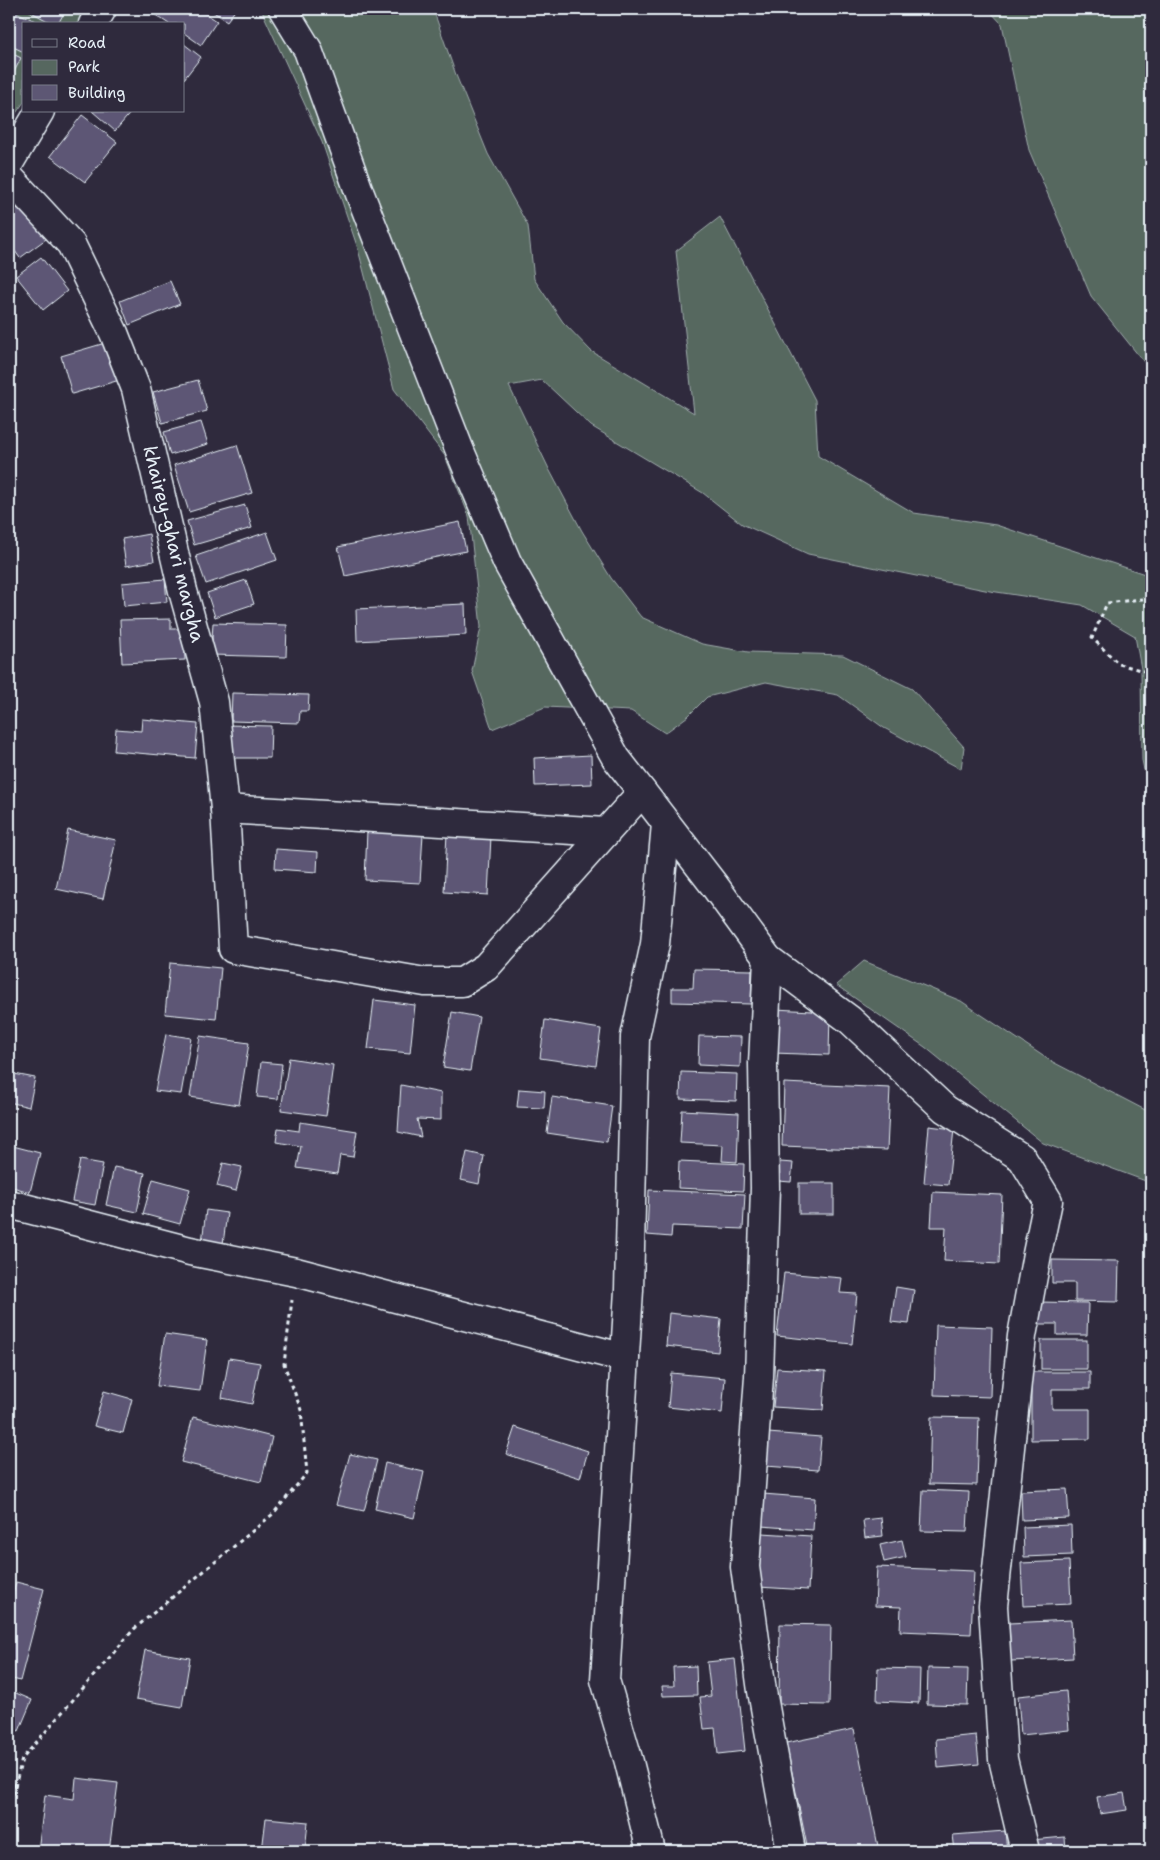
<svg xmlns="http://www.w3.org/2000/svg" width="1160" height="1860" viewBox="0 0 1160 1860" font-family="'Shantell Sans',sans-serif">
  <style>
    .green { fill: #56675f; stroke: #9facac }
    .building { fill: #5d5774; stroke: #e8f1f8 }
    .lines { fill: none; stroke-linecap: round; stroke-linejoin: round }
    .minor-casing { stroke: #e8f1f8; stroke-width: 31 }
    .path { stroke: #e8f1f8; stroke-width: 3; stroke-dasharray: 4 4; stroke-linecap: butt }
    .minor { stroke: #2f2a3d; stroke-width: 28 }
    .labels { text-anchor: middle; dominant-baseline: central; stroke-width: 4; stroke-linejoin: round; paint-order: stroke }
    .street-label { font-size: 19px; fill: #e8f1f8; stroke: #2f2a3d }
  </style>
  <rect width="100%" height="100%" fill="#2f2a3d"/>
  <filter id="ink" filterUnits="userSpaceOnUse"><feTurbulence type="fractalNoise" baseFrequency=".02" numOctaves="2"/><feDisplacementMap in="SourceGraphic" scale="10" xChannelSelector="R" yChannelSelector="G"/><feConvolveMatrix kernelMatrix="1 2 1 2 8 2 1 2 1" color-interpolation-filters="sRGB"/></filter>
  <g filter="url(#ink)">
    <!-- green -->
    <g class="green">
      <polygon points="9,9 95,9 83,24 24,24 24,102 9,123"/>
      <polygon points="261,9 433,9 456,75 488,154 528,226 534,279 563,322 591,351 694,413 676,251 720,217 815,400 818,456 914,513 996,525 1151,576 1151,804 1142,760 1141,669 1135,636 1082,605 990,591 808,554 742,524 703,493 591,426 542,380 509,386 550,471 582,531 611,578 641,617 702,644 748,652 843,655 912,689 964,747 961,769 884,728 838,695 766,682 707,697 688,716 665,733 631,711 545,707 492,729 472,671 481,627 469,516 445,456 394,389 358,249 322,142"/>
      <polygon points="988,9 1151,9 1151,371 1091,296 1029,150 1002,24"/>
      <polygon points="864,961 961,1001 1049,1060 1151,1113 1151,1183 1043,1143 925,1047 836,985"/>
    </g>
    <!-- building -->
    <g class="building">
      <polygon points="9,9 42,24 24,24 24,52 9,45"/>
      <polygon points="26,9 66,9 58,24 53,24"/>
      <polygon points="153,9 199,9 217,21 201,45 184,33 184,24 169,24 151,12"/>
      <polygon points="209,9 236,9 227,21"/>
      <polygon points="184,44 201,57 184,79"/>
      <polygon points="9,52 21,58 9,82"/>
      <polygon points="92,111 132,111 115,131"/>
      <polygon points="82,115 117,142 85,182 50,156"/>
      <polygon points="24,203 50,236 20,258 9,243 9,215"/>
      <polygon points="41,257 67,291 43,310 16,276"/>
      <polygon points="170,281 180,304 129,325 120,301"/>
      <polygon points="112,341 123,379 72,394 61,356"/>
      <polygon points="198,380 207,411 162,423 153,392"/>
      <polygon points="201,422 208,444 170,455 164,432"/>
      <polygon points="237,445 252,493 189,512 174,465"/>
      <polygon points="245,505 252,528 194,545 187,521"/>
      <polygon points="460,522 466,551 345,576 338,547"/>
      <polygon points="267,532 277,560 206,584 196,556"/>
      <polygon points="149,534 154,561 126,566 122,539"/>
      <polygon points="165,579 167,602 124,606 122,583"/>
      <polygon points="246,580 254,604 215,617 207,593"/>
      <polygon points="465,604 466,635 357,641 356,609"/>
      <polygon points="171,619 171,629 184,629 185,660 122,663 120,620"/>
      <polygon points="213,623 287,625 286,657 211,655"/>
      <polygon points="232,693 309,695 308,711 300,711 299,723 231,721"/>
      <polygon points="142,719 198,724 195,758 114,751 116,729 141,731"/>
      <polygon points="226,725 271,726 270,758 226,758"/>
      <polygon points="591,755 592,784 535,786 534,758"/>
      <polygon points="68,830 116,840 103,899 56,889"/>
      <polygon points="367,830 423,834 420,883 365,880"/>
      <polygon points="447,833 491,836 488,895 444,892"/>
      <polygon points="276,849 318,852 317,872 275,869"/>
      <polygon points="170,963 221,968 216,1019 165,1014"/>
      <polygon points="694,969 752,970 751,1004 672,1002 672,988 693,988"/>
      <polygon points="374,1000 415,1005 410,1053 368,1049"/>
      <polygon points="775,1009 830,1012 829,1055 773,1053"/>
      <polygon points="452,1012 479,1017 470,1071 443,1067"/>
      <polygon points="545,1020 601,1029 596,1066 540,1058"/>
      <polygon points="166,1034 191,1038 181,1094 155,1091"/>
      <polygon points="200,1036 249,1043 239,1105 190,1097"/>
      <polygon points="699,1036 741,1037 740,1067 698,1065"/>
      <polygon points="289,1058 333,1065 326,1116 281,1110"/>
      <polygon points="261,1062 282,1064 278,1099 257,1097"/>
      <polygon points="681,1072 737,1074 736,1101 680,1099"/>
      <polygon points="9,1073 35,1078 29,1107 9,1102"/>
      <polygon points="784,1083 890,1088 887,1150 782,1146"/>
      <polygon points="401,1085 441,1093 441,1120 417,1119 421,1137 398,1132"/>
      <polygon points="519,1089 545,1091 544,1108 517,1107"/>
      <polygon points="552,1097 612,1106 607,1142 547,1133"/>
      <polygon points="682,1110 739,1113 737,1162 722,1161 723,1145 680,1143"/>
      <polygon points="300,1122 357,1131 353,1157 340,1155 337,1174 297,1168 301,1146 276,1142 278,1128 299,1131"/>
      <polygon points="929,1126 954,1129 948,1185 924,1183"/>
      <polygon points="9,1145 40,1153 30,1192 9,1186"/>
      <polygon points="467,1152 484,1156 479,1184 461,1180"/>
      <polygon points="80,1160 103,1164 95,1205 72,1201"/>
      <polygon points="679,1161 744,1164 743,1191 678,1188"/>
      <polygon points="780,1162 793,1163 791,1182 778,1181"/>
      <polygon points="223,1163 242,1167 236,1191 217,1186"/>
      <polygon points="114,1167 145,1173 137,1212 106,1205"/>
      <polygon points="153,1179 190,1189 180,1224 143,1214"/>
      <rect x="799" y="1183" width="35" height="31"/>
      <polygon points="649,1190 745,1194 743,1229 672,1226 671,1237 647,1235"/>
      <polygon points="933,1192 1002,1195 999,1264 944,1261 946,1227 931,1227"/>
      <polygon points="206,1210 227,1213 223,1244 202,1242"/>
      <polygon points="1052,1260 1119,1261 1118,1302 1075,1301 1075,1283 1052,1283"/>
      <polygon points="784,1273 842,1278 840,1293 857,1294 852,1344 777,1336"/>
      <polygon points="896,1287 914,1290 909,1324 891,1322"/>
      <polygon points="1039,1302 1088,1303 1087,1335 1057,1335 1057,1324 1038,1324"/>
      <polygon points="669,1313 721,1319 718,1352 666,1346"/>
      <polygon points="936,1325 992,1327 990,1397 934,1395"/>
      <polygon points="165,1334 207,1340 200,1391 157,1386"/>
      <rect x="1041" y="1340" width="46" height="29"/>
      <polygon points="229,1358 260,1363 252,1404 222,1398"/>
      <polygon points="777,1368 826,1371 823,1410 773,1407"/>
      <polygon points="1031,1372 1090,1372 1090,1389 1052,1389 1052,1409 1090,1409 1090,1439 1031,1440"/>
      <polygon points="671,1373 725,1378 722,1413 668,1407"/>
      <polygon points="104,1391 132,1399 123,1433 94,1426"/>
      <polygon points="193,1417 272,1437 261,1482 181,1462"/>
      <polygon points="931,1417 979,1418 977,1485 929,1484"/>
      <polygon points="515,1427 588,1451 580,1478 506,1454"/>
      <polygon points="768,1433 821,1437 818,1470 766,1466"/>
      <polygon points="350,1454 377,1460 364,1511 336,1505"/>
      <polygon points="385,1463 424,1472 414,1518 375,1509"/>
      <polygon points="1067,1489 1069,1518 1022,1520 1021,1491"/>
      <polygon points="923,1490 969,1492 967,1532 921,1531"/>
      <polygon points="763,1494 815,1498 813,1530 761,1526"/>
      <polygon points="881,1518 883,1536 865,1538 863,1520"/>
      <polygon points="1071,1525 1072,1555 1024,1557 1023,1527"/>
      <polygon points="762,1533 811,1536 808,1590 758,1587"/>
      <polygon points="902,1540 906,1557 884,1562 880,1545"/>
      <polygon points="1069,1561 1071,1604 1023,1606 1021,1563"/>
      <polygon points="877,1567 974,1571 971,1634 900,1631 901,1607 875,1606"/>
      <polygon points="16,1582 44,1589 20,1681 9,1678 9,1611"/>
      <polygon points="1071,1620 1073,1658 1011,1661 1009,1623"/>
      <polygon points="780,1624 831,1625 829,1705 779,1704"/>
      <polygon points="145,1650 190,1658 182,1707 136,1699"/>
      <polygon points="735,1659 745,1751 718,1754 715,1728 704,1729 700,1697 711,1696 707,1662"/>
      <polygon points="696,1666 697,1695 663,1696 662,1686 674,1686 673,1667"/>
      <polygon points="878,1668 920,1669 919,1703 877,1701"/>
      <polygon points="928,1668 968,1669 967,1705 927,1704"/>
      <polygon points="9,1690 32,1700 19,1731 9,1727"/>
      <polygon points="1066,1691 1069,1730 1021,1735 1018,1696"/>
      <polygon points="854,1729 879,1851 808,1851 786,1743"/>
      <polygon points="976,1735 979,1764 938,1768 936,1739"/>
      <polygon points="76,1778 118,1783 109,1851 38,1851 45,1795 74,1799"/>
      <polygon points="1124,1793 1127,1810 1100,1814 1097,1797"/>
      <polygon points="266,1818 308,1822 305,1851 262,1851"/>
      <polygon points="1005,1831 1007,1851 955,1851 953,1835"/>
      <polygon points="1065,1837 1066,1851 1032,1851 1031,1840"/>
    </g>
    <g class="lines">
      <!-- minor casing -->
      <g class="minor-casing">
        <g id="minor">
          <polyline points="283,9 308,50 360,194 460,451 507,562 616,758 714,885 768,959 850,1020 945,1109 1022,1158 1048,1201 1037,1254 1022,1336 993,1606 1003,1759 1025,1851"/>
          <polyline points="93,24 102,9"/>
          <polyline points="9,163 40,111"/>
          <polyline points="9,177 71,244 114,333 136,389 183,591 214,702 225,809 233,949 425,982 462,982 486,967 642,792"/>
          <polyline points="225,809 606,832"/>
          <polyline points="768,959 763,1064 765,1188 759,1377 745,1567 762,1691 791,1851"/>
          <polyline points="9,1204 190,1251 296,1272 625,1358"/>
          <polyline points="651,1851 629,1762 605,1680 629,1290 635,1037 655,944 666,824"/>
        </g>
      </g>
      <!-- path -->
      <g class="path">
        <polyline points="1151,598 1107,603 1092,638 1119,664 1151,673"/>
        <polyline points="9,1810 22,1759 134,1629 273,1514 307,1473 301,1410 284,1364 292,1300"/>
      </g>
      <!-- minor -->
      <use href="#minor" class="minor"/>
    </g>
  </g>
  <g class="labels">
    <!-- street labels -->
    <g class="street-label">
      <text transform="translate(174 544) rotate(76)">khairey-ghari margha</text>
    </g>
  </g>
  <!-- margin -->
  <rect width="1160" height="1860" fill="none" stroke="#2f2a3d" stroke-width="30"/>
  <rect x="15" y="15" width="1130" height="1830" fill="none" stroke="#e8f1f8" stroke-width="2" filter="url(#ink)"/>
  <!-- legend -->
  <rect x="22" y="22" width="162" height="90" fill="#2f2a3d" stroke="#797a88"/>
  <rect x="32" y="39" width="25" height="8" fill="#2f2a3d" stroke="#797a88"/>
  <text x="68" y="48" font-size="15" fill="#e8f1f8">Road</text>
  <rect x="32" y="60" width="25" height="15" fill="#56675f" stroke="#797a88"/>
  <text x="68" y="72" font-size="15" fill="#e8f1f8">Park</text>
  <rect x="32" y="85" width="25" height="15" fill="#5d5774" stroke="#797a88"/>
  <text x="68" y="98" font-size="15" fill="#e8f1f8">Building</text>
</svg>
